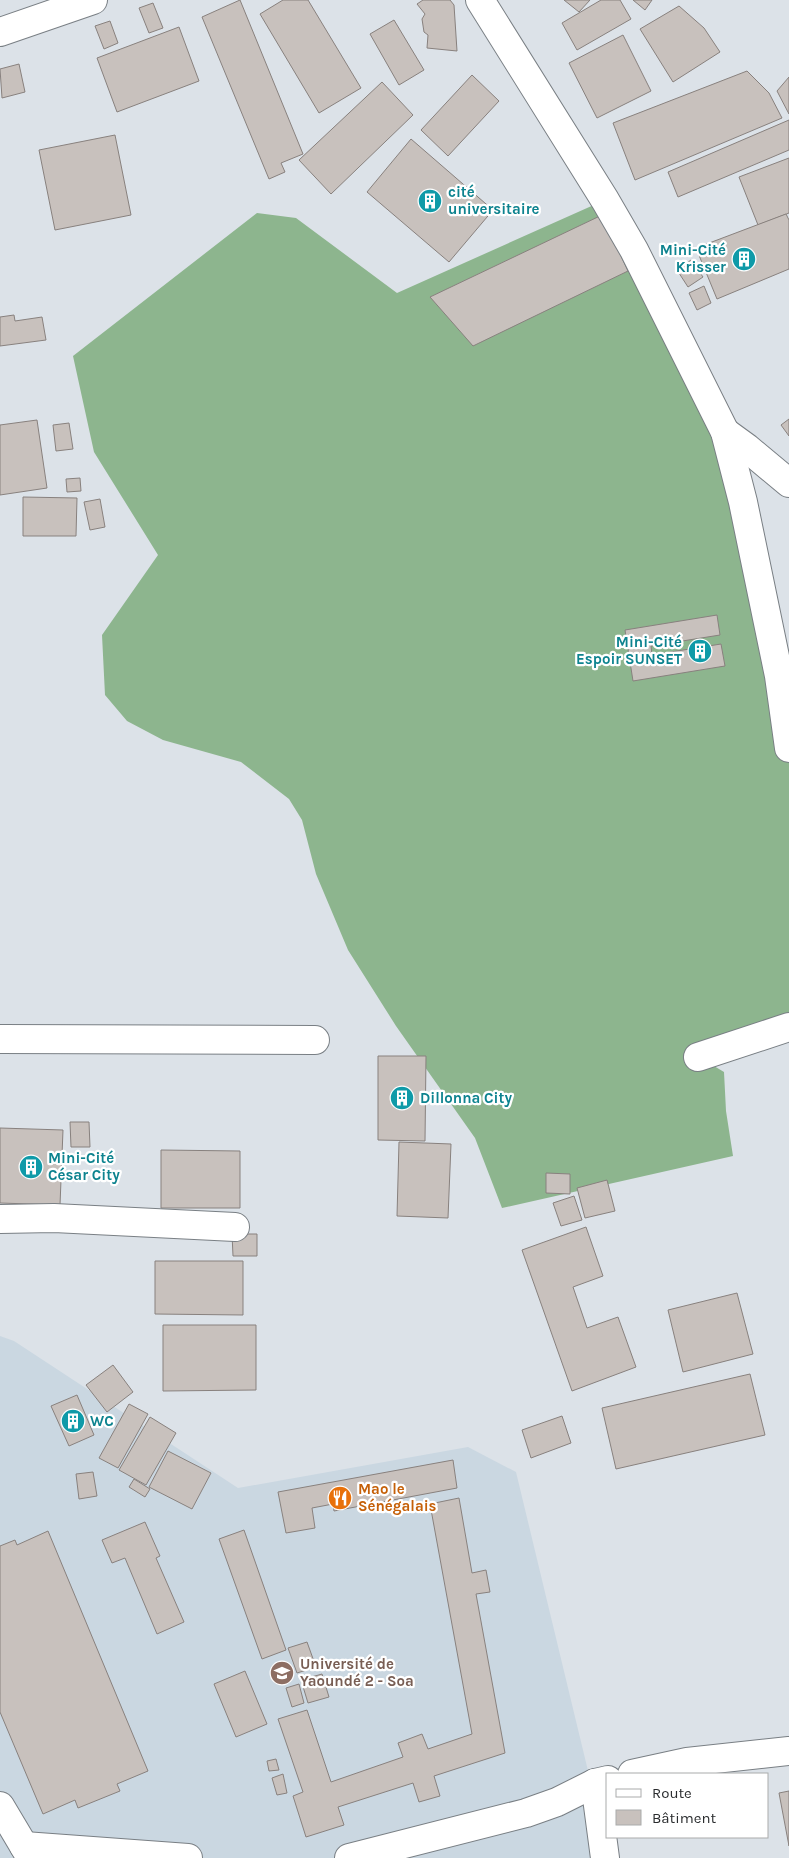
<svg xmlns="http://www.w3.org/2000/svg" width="789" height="1858" viewBox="0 0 789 1858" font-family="Karla,sans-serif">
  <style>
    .built { fill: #cad7e1 }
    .forest { fill: #8db58e }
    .building { fill: #c8c1bd; stroke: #88817e }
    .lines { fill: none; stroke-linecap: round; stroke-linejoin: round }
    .minor-casing { stroke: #797f84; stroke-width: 30 }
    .major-casing { stroke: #797f84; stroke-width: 30 }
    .minor { stroke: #fff; stroke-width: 28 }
    .major { stroke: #fff; stroke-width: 28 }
    .labels { text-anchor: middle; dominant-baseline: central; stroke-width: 4.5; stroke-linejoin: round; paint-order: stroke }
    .culture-label { font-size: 15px; font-weight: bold; fill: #0d838f; stroke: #fff; text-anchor: start }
    .food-label { font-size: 15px; font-weight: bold; fill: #c56008; stroke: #fff; text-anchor: start }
    .education-label { font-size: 15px; font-weight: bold; fill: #785e54; stroke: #fff; text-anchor: start }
  </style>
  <rect width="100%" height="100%" fill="#dce2e8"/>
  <!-- built -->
  <polygon class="built" points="0,1336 14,1341 238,1488 468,1447 516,1472 609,1858 0,1858"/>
  <!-- forest -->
  <polygon class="forest" points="605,200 719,416 789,748 789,1027 699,1057 724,1072 726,1111 733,1156 502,1208 475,1138 396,1026 348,950 316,874 302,820 289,799 241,762 163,740 127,721 105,695 102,635 158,555 94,452 73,356 257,213 296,218 397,293"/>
  <!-- building -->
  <g class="building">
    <polygon points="240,0 303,154 281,163 285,172 269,179 202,17"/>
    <polygon points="283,0 308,0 361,88 319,113 260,14"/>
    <polygon points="423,0 450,0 454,5 457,51 427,48 428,35 424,32 422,19 425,14 417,4"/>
    <polygon points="564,0 590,0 579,12"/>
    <polygon points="601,0 620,0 631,19 577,50 562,23"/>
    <polygon points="633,0 652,0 645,10"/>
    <polygon points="153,3 163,28 149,33 139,8"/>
    <polygon points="679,6 704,28 720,52 673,82 640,29"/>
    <polygon points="394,20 424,70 399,85 370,34"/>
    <polygon points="110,21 118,43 104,49 95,26"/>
    <polygon points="179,27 199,81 117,112 97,58"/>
    <polygon points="623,35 651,91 597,118 569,63"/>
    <polygon points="19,64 25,92 2,98 0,69"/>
    <polygon points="747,71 769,93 782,118 635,180 613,123"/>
    <polygon points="472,75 499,101 448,156 421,130"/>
    <polygon points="789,77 789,114 777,91"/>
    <polygon points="382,82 413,115 331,194 299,160"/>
    <polygon points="789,120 789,150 678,197 668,172"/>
    <polygon points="115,135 131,215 55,230 39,150"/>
    <polygon points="411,139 493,210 449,262 367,192"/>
    <polygon points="789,158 789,213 758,225 739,177"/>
    <polygon points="786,214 789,220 789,269 717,299 696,248"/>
    <polygon points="602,215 628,271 473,346 430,297"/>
    <polygon points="691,260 703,277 688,287 677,270"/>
    <polygon points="704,286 711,303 697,310 689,293"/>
    <polygon points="14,315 15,321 42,317 46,340 0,346 0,317"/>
    <polygon points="789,419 789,436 781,425"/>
    <polygon points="37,420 47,488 0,495 0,425"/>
    <polygon points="69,423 73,449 56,451 53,425"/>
    <polygon points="80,478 81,491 67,492 66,479"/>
    <polygon points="23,497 77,498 76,536 23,536"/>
    <polygon points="100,499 105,527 90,530 84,502"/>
    <polygon points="717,615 720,635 651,646 652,655 721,644 725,666 633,681 625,630"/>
    <polygon points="378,1056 426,1056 425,1141 378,1140"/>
    <polygon points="70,1122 89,1122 90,1147 71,1147"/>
    <polygon points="0,1128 63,1130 60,1205 0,1203"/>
    <polygon points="399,1142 451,1144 448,1218 397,1216"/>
    <polygon points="161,1150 240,1151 240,1208 161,1208"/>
    <polygon points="546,1173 570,1174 570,1194 546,1193"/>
    <polygon points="607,1180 615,1211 585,1218 577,1188"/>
    <polygon points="574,1196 582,1220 561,1226 553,1203"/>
    <polygon points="586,1227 603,1276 573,1287 587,1328 618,1317 636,1367 572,1391 522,1250"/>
    <polygon points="232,1234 257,1234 257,1256 233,1256"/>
    <polygon points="155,1261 243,1261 243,1315 155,1314"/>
    <polygon points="737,1293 753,1354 683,1372 668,1310"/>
    <polygon points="163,1325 256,1325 256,1390 163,1391"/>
    <polygon points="113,1365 133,1392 107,1412 86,1385"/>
    <polygon points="750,1374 765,1435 616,1469 602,1408"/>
    <polygon points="77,1395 94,1435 69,1446 51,1406"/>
    <polygon points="129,1404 148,1414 118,1468 99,1458"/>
    <polygon points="562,1416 571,1443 531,1458 522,1430"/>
    <polygon points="150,1417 176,1433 146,1485 119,1470"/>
    <polygon points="168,1451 211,1473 192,1509 149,1487"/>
    <polygon points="453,1460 457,1488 334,1511 333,1504 312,1508 315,1528 286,1533 278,1492"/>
    <polygon points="93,1472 97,1496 79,1499 76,1474"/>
    <polygon points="134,1479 150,1489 145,1497 129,1487"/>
    <polygon points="459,1498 472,1573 486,1570 490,1592 476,1594 505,1753 434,1776 440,1796 419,1802 413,1783 338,1807 344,1825 306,1837 293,1796 303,1792 278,1719 307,1710 331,1782 403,1757 398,1743 422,1734 428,1749 472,1734 430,1504"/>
    <polygon points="145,1522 160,1556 156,1558 184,1622 157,1634 125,1558 112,1563 102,1540"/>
    <polygon points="244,1530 286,1650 262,1659 219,1539"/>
    <polygon points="48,1531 148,1771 117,1784 120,1791 78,1808 75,1800 43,1814 0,1712 0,1546 15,1540 17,1545"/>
    <polygon points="307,1642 316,1667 297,1673 288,1648"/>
    <polygon points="245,1671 267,1724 236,1737 214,1684"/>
    <polygon points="322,1674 329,1697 308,1703 301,1680"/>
    <polygon points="299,1684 304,1703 292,1707 286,1688"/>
    <polygon points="276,1759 279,1770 269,1771 267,1761"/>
    <polygon points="283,1774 287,1793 277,1795 272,1778"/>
    <polygon points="789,1791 789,1846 779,1793"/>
  </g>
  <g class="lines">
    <!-- minor casing -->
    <g class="minor-casing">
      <g id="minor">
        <polyline points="480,0 605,200 634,250 725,432 743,502 779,676 789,748"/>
        <polyline points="725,432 747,448 789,483"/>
        <polyline points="0,1039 315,1040"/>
        <polyline points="698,1057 789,1027"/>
        <polyline points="0,1219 54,1218 235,1227"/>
        <polyline points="632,1774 687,1762 789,1751"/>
        <polyline points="595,1783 605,1858"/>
        <polyline points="0,1806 31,1858"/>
        <polyline points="24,1846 188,1858"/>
        <polyline points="349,1858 526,1813 557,1802 595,1783 608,1780"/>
      </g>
    </g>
    <!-- major casing -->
    <g class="major-casing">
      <polyline id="major" points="0,32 93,0"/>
    </g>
    <!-- minor -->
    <use href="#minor" class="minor"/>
    <!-- major -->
    <use href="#major" class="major"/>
  </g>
  <!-- icons -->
  <defs>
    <g id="building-disc" transform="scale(1.25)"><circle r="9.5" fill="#0f9aa8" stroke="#fff"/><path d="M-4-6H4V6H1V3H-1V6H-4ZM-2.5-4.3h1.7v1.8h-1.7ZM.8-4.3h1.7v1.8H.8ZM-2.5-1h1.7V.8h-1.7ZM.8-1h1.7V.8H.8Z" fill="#fff"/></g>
    <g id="restaurant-disc" transform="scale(1.25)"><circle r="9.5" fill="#e8710a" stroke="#fff"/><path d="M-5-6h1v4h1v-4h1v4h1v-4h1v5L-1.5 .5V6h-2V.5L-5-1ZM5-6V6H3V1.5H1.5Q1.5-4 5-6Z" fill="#fff"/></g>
    <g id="university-disc" transform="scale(1.25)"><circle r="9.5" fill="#8d6e63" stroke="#fff"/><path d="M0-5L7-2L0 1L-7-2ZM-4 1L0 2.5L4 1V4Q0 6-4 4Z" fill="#fff"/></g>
  </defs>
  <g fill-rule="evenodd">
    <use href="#building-disc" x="430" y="201"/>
    <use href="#building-disc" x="744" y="259"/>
    <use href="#building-disc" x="700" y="651"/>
    <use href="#building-disc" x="402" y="1098"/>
    <use href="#building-disc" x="31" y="1167"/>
    <use href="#building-disc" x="73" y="1421"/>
    <use href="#restaurant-disc" x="340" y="1498"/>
    <use href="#university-disc" x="282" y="1673"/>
  </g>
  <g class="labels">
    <!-- culture labels -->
    <g class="culture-label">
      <text x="448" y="192">cité<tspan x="448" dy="17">universitaire</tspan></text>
      <text x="726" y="250" text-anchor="end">Mini-Cité<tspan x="726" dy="17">Krisser</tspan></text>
      <text x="682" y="642" text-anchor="end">Mini-Cité<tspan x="682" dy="17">Espoir SUNSET</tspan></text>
      <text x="420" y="1098">Dillonna City</text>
      <text x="48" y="1158">Mini-Cité<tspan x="48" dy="17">César City</tspan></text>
      <text x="90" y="1421">WC</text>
    </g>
    <!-- food labels -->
    <g class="food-label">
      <text x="358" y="1489">Mao le<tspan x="358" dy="17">Sénégalais</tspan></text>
    </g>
    <!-- education labels -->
    <g class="education-label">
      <text x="300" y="1664">Université de<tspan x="300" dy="17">Yaoundé 2 - Soa</tspan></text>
    </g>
  </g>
  <!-- legend -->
  <rect x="606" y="1773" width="162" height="65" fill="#ffffff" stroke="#aaabab"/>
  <rect x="616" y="1789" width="25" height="8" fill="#ffffff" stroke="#aaabab"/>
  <text x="652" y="1798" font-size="15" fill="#2a2c2e">Route</text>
  <rect x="616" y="1810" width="25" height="15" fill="#c8c1bd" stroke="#aaabab"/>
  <text x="652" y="1823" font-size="15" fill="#2a2c2e">Bâtiment</text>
</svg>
